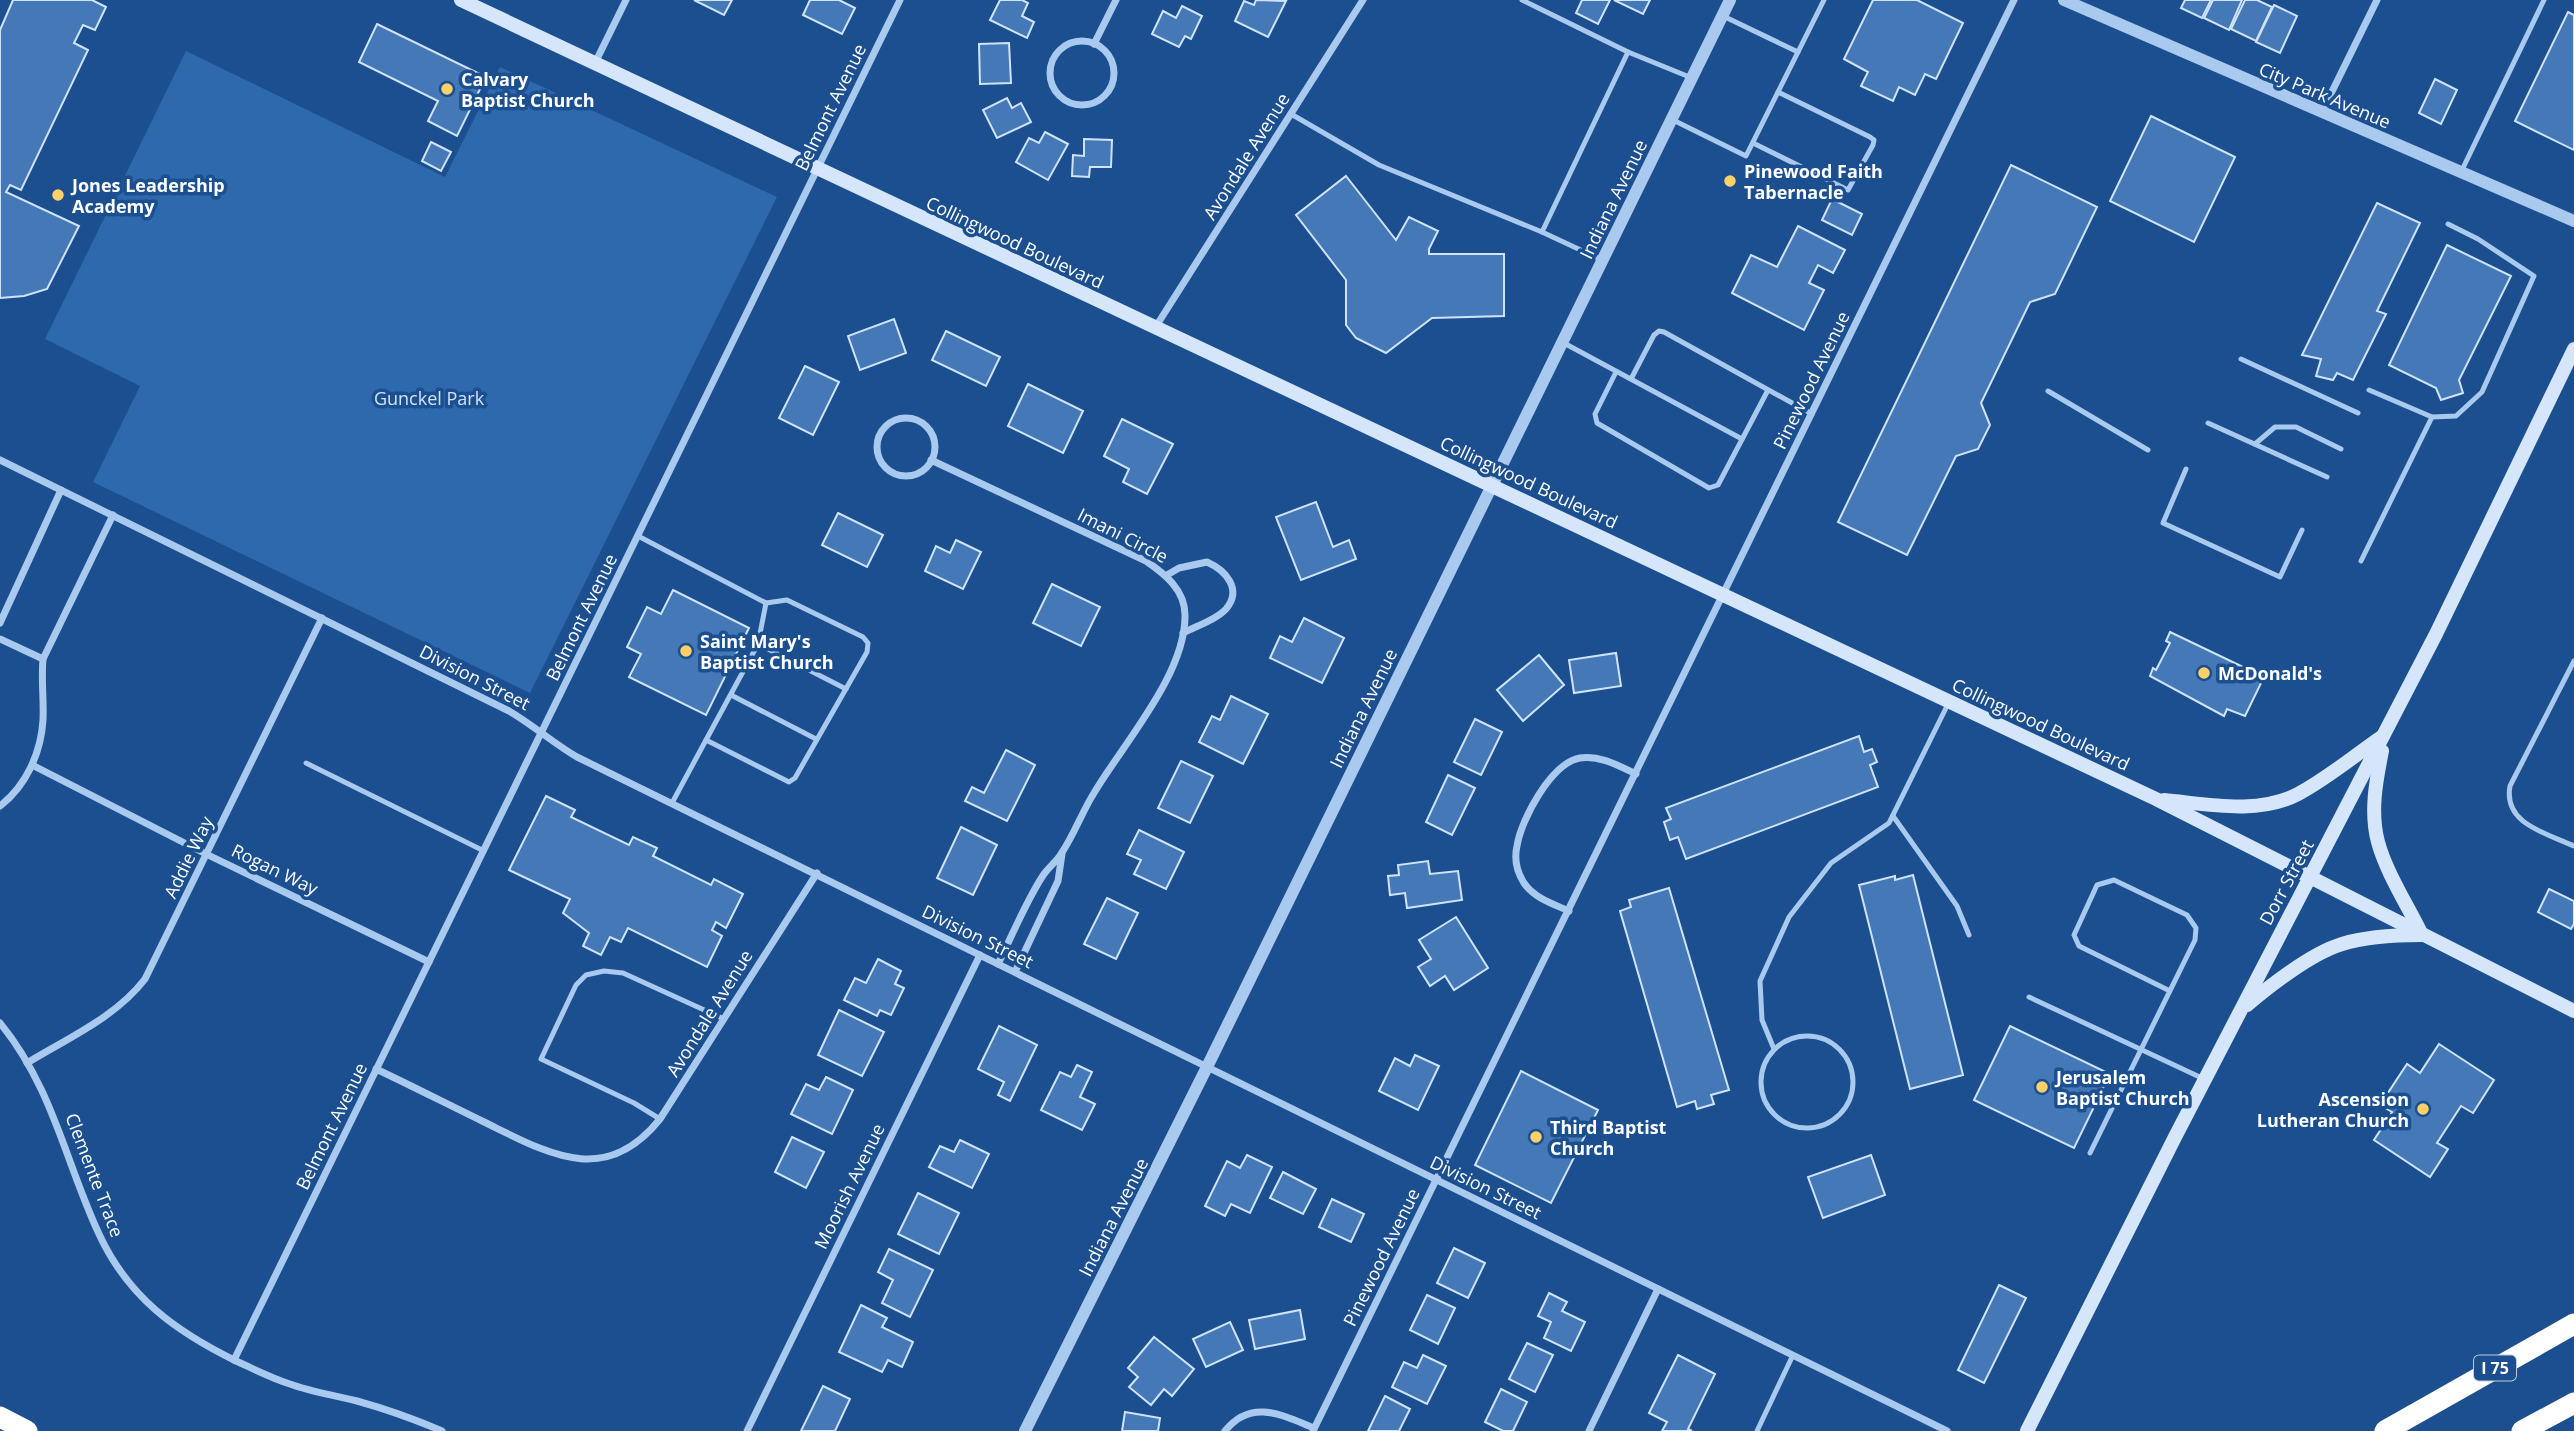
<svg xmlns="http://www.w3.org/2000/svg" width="2574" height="1431" viewBox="0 0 2574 1431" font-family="'Open Sans',sans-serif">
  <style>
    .green { fill: #2e69ad }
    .building { fill: #4478b7; stroke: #cfe3fa; stroke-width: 2 }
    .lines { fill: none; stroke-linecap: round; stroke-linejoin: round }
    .service { stroke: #a9c9ee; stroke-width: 5 }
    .minor { stroke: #a9c9ee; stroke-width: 7 }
    .tertiary { stroke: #a9c9ee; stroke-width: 12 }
    .secondary { stroke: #d6e6fa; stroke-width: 14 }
    .motorway { stroke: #fff; stroke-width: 21 }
    .poi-dot { fill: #ffd166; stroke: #1b4f8f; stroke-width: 2.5 }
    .labels { text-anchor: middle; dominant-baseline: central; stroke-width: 7; stroke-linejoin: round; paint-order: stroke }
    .shield { fill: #1b4f8f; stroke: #bbcadd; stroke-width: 2 }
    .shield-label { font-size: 16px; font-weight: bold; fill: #fff }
    .poi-label { font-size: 18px; font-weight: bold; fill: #fff; stroke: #1b4f8f; text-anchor: start }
    .street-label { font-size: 18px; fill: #fff; stroke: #1b4f8f }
    .park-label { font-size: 18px; fill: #cfe3fa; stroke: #1b4f8f }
  </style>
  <rect width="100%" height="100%" fill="#1b4f8f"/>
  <!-- green -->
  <polygon class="green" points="186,51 445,177 500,67 777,197 530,693 93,482 140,386 45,339"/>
  <!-- building -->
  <g class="building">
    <polygon points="13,0 92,0 106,7 95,30 83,25 74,43 88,50 21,190 10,185 6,192 79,226 47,289 24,296 0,298 0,30"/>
    <polygon points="694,0 732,0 724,15"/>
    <polygon points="810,0 839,0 855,8 842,34 803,15"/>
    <polygon points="1000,0 1022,0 1028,3 1022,16 1034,22 1027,38 990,20"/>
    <polygon points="1256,0 1286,1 1268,37 1235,21 1244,1 1254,5"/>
    <polygon points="1582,0 1610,0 1598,24 1576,13"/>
    <polygon points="1614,0 1650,0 1643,14"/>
    <polygon points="1873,0 1917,0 1963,23 1936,79 1925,74 1915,95 1899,87 1893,101 1861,86 1868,72 1844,59"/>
    <polygon points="2185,0 2211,0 2202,18 2181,8"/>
    <polygon points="2213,0 2242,0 2229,30 2204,18"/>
    <polygon points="2245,0 2257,0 2272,7 2256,41 2231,29"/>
    <polygon points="2274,5 2297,16 2280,53 2256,42"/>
    <polygon points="1182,6 1202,16 1191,39 1185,36 1179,47 1152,34 1163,11 1176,18"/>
    <polygon points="2568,12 2574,15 2574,150 2515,121"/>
    <polygon points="377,24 486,77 457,136 428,121 438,101 359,62"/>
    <polygon points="1009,43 1011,83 980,84 979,44"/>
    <polygon points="2435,79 2457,90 2441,124 2419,113"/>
    <polygon points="1007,98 1012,108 1021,103 1031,122 997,138 983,110"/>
    <polygon points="2151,116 2235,157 2194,242 2110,201"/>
    <polygon points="1045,132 1068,144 1048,180 1016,162 1029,138 1039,143"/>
    <polygon points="1084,139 1112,140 1111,167 1090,167 1089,177 1072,176 1073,155 1084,156"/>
    <polygon points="431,142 451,152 441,171 422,161"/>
    <polygon points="2011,165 2097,207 2055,294 2030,302 1981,403 1990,425 1978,449 1956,456 1907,555 1838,522"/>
    <polygon points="1346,176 1396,240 1409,217 1438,231 1429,249 1429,254 1504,254 1504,316 1432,318 1386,353 1356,338 1346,325 1346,280 1296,215"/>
    <polygon points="1832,199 1862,214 1852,235 1822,220"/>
    <polygon points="2377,203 2420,223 2377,311 2386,314 2353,380 2337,373 2333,380 2316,376 2321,359 2302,355"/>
    <polygon points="1798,226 1845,250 1833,273 1818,265 1809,283 1824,290 1804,330 1732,293 1751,255 1777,267"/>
    <polygon points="2447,245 2511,276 2459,380 2463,393 2441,400 2436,388 2389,365"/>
    <polygon points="894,319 906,353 860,370 848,336"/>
    <polygon points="946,331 1000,357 986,386 932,360"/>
    <polygon points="805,366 839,382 813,435 779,418"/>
    <polygon points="1028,384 1083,411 1063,453 1008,426"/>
    <polygon points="1122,419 1173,444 1147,494 1123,482 1129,469 1104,456"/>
    <polygon points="1316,502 1333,547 1349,540 1356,559 1301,580 1276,517"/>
    <polygon points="838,513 883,535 867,567 822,545"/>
    <polygon points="956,540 981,552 963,589 925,571 936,546 950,553"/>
    <polygon points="1052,584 1100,607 1081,646 1033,623"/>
    <polygon points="673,590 749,628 706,715 629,677 641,654 627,647 647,607 661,614"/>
    <polygon points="1304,618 1344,638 1322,683 1270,658 1280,636 1292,642"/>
    <polygon points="2170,632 2264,677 2245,716 2227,709 2224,716 2150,676 2153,668 2156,670 2170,643 2166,641"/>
    <polygon points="1616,653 1621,686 1574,693 1569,660"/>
    <polygon points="1539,655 1564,685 1523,721 1497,690"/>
    <polygon points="1231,696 1268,714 1243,764 1199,742 1212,716 1220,720"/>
    <polygon points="1475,719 1502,732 1481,775 1454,762"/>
    <polygon points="1859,736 1864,752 1872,749 1877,762 1870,765 1878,787 1686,859 1678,837 1670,840 1664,822 1671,819 1666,808"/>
    <polygon points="1006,750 1035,765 1007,821 965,801 972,787 984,793"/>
    <polygon points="1181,761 1213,776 1190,823 1158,808"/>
    <polygon points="1448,775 1475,788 1452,835 1426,822"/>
    <polygon points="546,796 575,810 571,817 629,845 633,837 657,848 653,856 711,885 714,879 743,894 726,928 716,922 712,930 722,936 707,967 628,928 621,942 610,937 601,955 583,946 589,933 563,913 570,899 509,870"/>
    <polygon points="961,827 997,845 973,895 937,878"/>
    <polygon points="1139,830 1184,852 1166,889 1134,874 1141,860 1127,854"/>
    <polygon points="1428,861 1430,874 1458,871 1462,900 1407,908 1405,893 1390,895 1388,876 1399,875 1398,865"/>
    <polygon points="1913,875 1963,1075 1910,1089 1859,885 1895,876 1895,880"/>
    <polygon points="1669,888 1729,1090 1711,1095 1714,1104 1697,1109 1695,1101 1677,1107 1620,911 1631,907 1629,900"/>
    <polygon points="2549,889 2574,901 2574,924 2571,929 2538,912"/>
    <polygon points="1107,898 1138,913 1116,959 1084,944"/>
    <polygon points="1456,917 1488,968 1454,990 1445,976 1430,986 1418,967 1431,959 1419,940"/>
    <polygon points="878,959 901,971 895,984 904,988 891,1015 880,1010 877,1016 844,1000 855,978 866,983"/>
    <polygon points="839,1010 884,1032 862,1076 818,1055"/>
    <polygon points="999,1026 1037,1045 1010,1101 998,1095 1004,1082 978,1069"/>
    <polygon points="2010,1026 2110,1074 2074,1148 1974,1100"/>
    <polygon points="2439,1044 2494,1080 2473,1113 2461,1106 2437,1143 2448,1149 2430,1177 2374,1140 2392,1112 2380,1105 2407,1064 2420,1073"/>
    <polygon points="1415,1055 1439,1066 1418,1110 1379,1091 1395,1058 1410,1066"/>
    <polygon points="1077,1065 1092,1072 1080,1097 1095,1104 1082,1130 1041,1110 1060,1072 1071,1077"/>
    <polygon points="1521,1071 1598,1110 1551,1203 1475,1165"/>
    <polygon points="826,1077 853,1090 832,1134 791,1114 806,1084 819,1090"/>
    <polygon points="792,1137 824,1152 806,1188 775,1172"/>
    <polygon points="960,1140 989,1154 972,1188 929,1167 940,1146 954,1152"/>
    <polygon points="1247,1155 1272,1167 1250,1213 1231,1204 1225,1216 1205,1206 1227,1161 1240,1168"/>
    <polygon points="1871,1155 1885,1195 1823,1218 1808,1177"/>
    <polygon points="1283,1172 1316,1189 1303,1214 1270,1198"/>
    <polygon points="918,1193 959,1213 939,1254 898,1234"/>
    <polygon points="1332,1199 1364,1214 1351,1242 1319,1227"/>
    <polygon points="1454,1248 1485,1263 1468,1298 1437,1283"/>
    <polygon points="889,1249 933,1270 910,1317 882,1303 893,1280 878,1272"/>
    <polygon points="1999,1285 2026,1298 1984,1383 1958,1370"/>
    <polygon points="1549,1293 1567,1302 1562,1311 1585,1322 1571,1351 1544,1338 1551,1322 1538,1316"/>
    <polygon points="1427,1295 1455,1308 1438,1344 1410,1330"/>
    <polygon points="861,1305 887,1318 882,1327 913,1342 902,1367 888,1360 882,1372 839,1352"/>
    <polygon points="1300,1310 1305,1339 1255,1349 1249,1320"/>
    <polygon points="1230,1322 1243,1350 1206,1367 1193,1339"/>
    <polygon points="1154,1337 1194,1369 1172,1396 1164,1389 1151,1405 1129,1387 1138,1377 1128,1368"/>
    <polygon points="1527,1343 1553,1355 1535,1392 1509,1379"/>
    <polygon points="1423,1355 1446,1366 1427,1404 1392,1387 1404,1362 1417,1368"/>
    <polygon points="1678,1355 1715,1374 1688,1429 1692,1431 1662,1431 1667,1422 1649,1413"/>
    <polygon points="823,1386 850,1399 835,1431 801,1431"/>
    <polygon points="1501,1389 1527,1402 1513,1431 1503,1431 1485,1422"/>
    <polygon points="1385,1396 1410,1409 1399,1431 1368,1431"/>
    <polygon points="1125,1412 1160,1418 1158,1431 1122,1431"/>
  </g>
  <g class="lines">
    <!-- service -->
    <g class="service">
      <polyline points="1522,0 1628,52"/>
      <polyline points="1723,16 1798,52"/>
      <polyline points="1291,114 1379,165 1542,232"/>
      <polyline points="1673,120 1746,156 1824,0"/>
      <polyline points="1753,143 1848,190 1873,145 1874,140 1870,137 1778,92"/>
      <polyline points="2462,170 2544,0"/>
      <polyline points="1602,260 1542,232 1628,52 1692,78"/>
      <polyline points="1562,342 1742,439"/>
      <polyline points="2241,359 2358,413"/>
      <polyline points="1616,372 1595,414 1597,423 1709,488 1718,485 1768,390"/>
      <polyline points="1631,379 1654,335 1659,331 1664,332 1812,414"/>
      <polyline points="2048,391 2148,450"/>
      <polyline points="2432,417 2456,416 2482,392 2534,276 2478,239 2448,224"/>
      <polyline points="2208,423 2327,477"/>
      <polyline points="2255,444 2275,427 2296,427 2341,449"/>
      <polyline points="2186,469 2163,523 2280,577 2302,530"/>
      <polyline points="638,536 766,603 787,600 863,637 868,643 867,652 795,778 789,782 706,740 672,803"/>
      <polyline points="2361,561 2432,417 2369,390"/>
      <polyline points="758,644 846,689"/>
      <path d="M2574,661l-64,125c-7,38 36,47 64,60"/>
      <polyline points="731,695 816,739"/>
      <polyline points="706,740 758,644 766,603"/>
      <polyline points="306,763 484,851"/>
      <polyline points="1893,816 1957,906 1969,935"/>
      <polyline points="2029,997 2204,1079"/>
      <circle cx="1807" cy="1082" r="46"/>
      <polyline points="1774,1049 1762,1020 1760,981 1789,917 1831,863 1889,823 1949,702"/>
      <polyline points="660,1119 634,1103 541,1059 576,985 586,975 604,971 623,973 724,1019"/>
      <polyline points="2090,1153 2195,940 2196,928 2187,915 2114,880 2097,885 2074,935 2079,946 2170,991"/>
      <polyline points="1757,1431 1793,1355"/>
    </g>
    <!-- minor -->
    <g class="minor">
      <circle cx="1082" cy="73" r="32"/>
      <polyline points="1094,44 1116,0"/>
      <polyline points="595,63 626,0"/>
      <polyline points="2322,112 2377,0"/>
      <polyline points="1155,328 1363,0"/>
      <circle cx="906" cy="447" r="29"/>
      <path d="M0,460l509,251c24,14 44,32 68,46l1370,674"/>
      <path d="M931,460l215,101c19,13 39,29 39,54 1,59 -62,129 -91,178 -12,19 -20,42 -33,61 -4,7 -12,13 -17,20 -17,25 -32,62 -46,90"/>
      <path d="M1167,575l12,-7 28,-6c18,8 36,27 19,47 -10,11 -30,17 -43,24"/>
      <polyline points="0,623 61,490"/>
      <polyline points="0,639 43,659"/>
      <polyline points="32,765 206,854 429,962"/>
      <path d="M0,806c26,-20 41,-53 43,-86 1,-21 -2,-40 0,-61l70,-144"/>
      <path d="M1569,911c-16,-7 -35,-13 -45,-28 -7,-11 -10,-24 -7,-37 4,-26 34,-83 63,-88 20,-3 39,8 56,16"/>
      <polyline points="1015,972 1058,881 1062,854"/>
      <path d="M0,1023c53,65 65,138 99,211 29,63 76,97 137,127 18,8 35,17 54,23 21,8 44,11 67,17 29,8 57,18 85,30"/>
      <path d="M27,1063c41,-25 89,-46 118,-84l177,-361"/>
      <path d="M376,1069c36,17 71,35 106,52 64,31 122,68 178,-2l157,-246"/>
      <polyline points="234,1360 900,0"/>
      <polyline points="747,1431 980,955"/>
      <path d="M1225,1431c26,-33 57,-16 89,-3"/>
      <polyline points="1313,1431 2014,0"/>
      <polyline points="1589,1431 1658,1289"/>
    </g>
    <!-- tertiary -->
    <g class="tertiary">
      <polyline points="2064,0 2574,221"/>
      <polyline points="1025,1431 1207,1067 1730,0"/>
    </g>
    <!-- secondary -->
    <g class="secondary">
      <polyline points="461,0 2156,799 2574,1011"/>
      <path d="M2164,800c43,4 94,15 134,-6 30,-16 57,-39 85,-58"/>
      <path d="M2247,1005c24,-20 65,-52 95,-61 25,-8 54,-9 80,-9 -14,-29 -36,-63 -44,-93 -8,-30 -2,-61 4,-91"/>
      <polyline points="2027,1431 2175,1137 2436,634 2574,349"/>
    </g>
    <!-- motorway -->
    <g class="motorway">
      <polyline points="0,1417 27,1431"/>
      <polyline points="2385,1431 2574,1324"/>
      <polyline points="2522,1431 2574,1403"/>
    </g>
  </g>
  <!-- markers -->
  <g class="poi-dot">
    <circle cx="447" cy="89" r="7"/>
    <circle cx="1730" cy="181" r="7"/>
    <circle cx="58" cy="195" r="7"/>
    <circle cx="686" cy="651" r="7"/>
    <circle cx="2204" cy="673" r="7"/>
    <circle cx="2042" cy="1087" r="7"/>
    <circle cx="2423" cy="1109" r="7"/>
    <circle cx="1536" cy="1137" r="7"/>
  </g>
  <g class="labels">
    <!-- shield labels -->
    <rect class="shield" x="2474" y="1355.5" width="42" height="25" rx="5"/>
    <g class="shield-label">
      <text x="2495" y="1368">I 75</text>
    </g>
    <!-- poi labels -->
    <g class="poi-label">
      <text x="461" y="79">Calvary<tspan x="461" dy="21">Baptist Church</tspan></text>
      <text x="1744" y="171">Pinewood Faith<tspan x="1744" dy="21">Tabernacle</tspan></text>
      <text x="72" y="185">Jones Leadership<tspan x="72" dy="21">Academy</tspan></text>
      <text x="700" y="641">Saint Mary's<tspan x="700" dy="21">Baptist Church</tspan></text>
      <text x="2218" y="673">McDonald's</text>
      <text x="2056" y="1077">Jerusalem<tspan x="2056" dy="21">Baptist Church</tspan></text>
      <text x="2409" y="1099" text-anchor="end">Ascension<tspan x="2409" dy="21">Lutheran Church</tspan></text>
      <text x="1550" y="1127">Third Baptist<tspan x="1550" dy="21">Church</tspan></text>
    </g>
    <!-- street labels -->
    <g class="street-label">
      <text transform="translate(2325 95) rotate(23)">City Park Avenue</text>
      <text transform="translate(830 107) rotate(-64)">Belmont Avenue</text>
      <text transform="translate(1246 156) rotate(-58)">Avondale Avenue</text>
      <text transform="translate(1613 199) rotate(-64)">Indiana Avenue</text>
      <text transform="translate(1015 242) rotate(25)">Collingwood Boulevard</text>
      <text transform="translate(1811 380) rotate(-64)">Pinewood Avenue</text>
      <text transform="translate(1529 482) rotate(25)">Collingwood Boulevard</text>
      <text transform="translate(1123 535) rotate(27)">Imani Circle</text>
      <text transform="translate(581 617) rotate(-64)">Belmont Avenue</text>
      <text transform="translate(475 677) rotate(27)">Division Street</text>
      <text transform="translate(1363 708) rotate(-64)">Indiana Avenue</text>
      <text transform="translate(2041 724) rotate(25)">Collingwood Boulevard</text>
      <text transform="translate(188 857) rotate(-64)">Addie Way</text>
      <text transform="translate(275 869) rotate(26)">Rogan Way</text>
      <text transform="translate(2286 882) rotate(-62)">Dorr Street</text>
      <text transform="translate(978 936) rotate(26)">Division Street</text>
      <text transform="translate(709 1013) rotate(-58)">Avondale Avenue</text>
      <text transform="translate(331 1126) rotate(-64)">Belmont Avenue</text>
      <text transform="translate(95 1175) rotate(69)">Clemente Trace</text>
      <text transform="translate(849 1186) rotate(-64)">Moorish Avenue</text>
      <text transform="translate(1486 1187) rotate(26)">Division Street</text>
      <text transform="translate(1113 1217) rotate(-63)">Indiana Avenue</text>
      <text transform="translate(1381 1257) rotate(-64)">Pinewood Avenue</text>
    </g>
    <!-- park labels -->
    <g class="park-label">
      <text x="429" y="398">Gunckel Park</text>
    </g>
  </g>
</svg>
